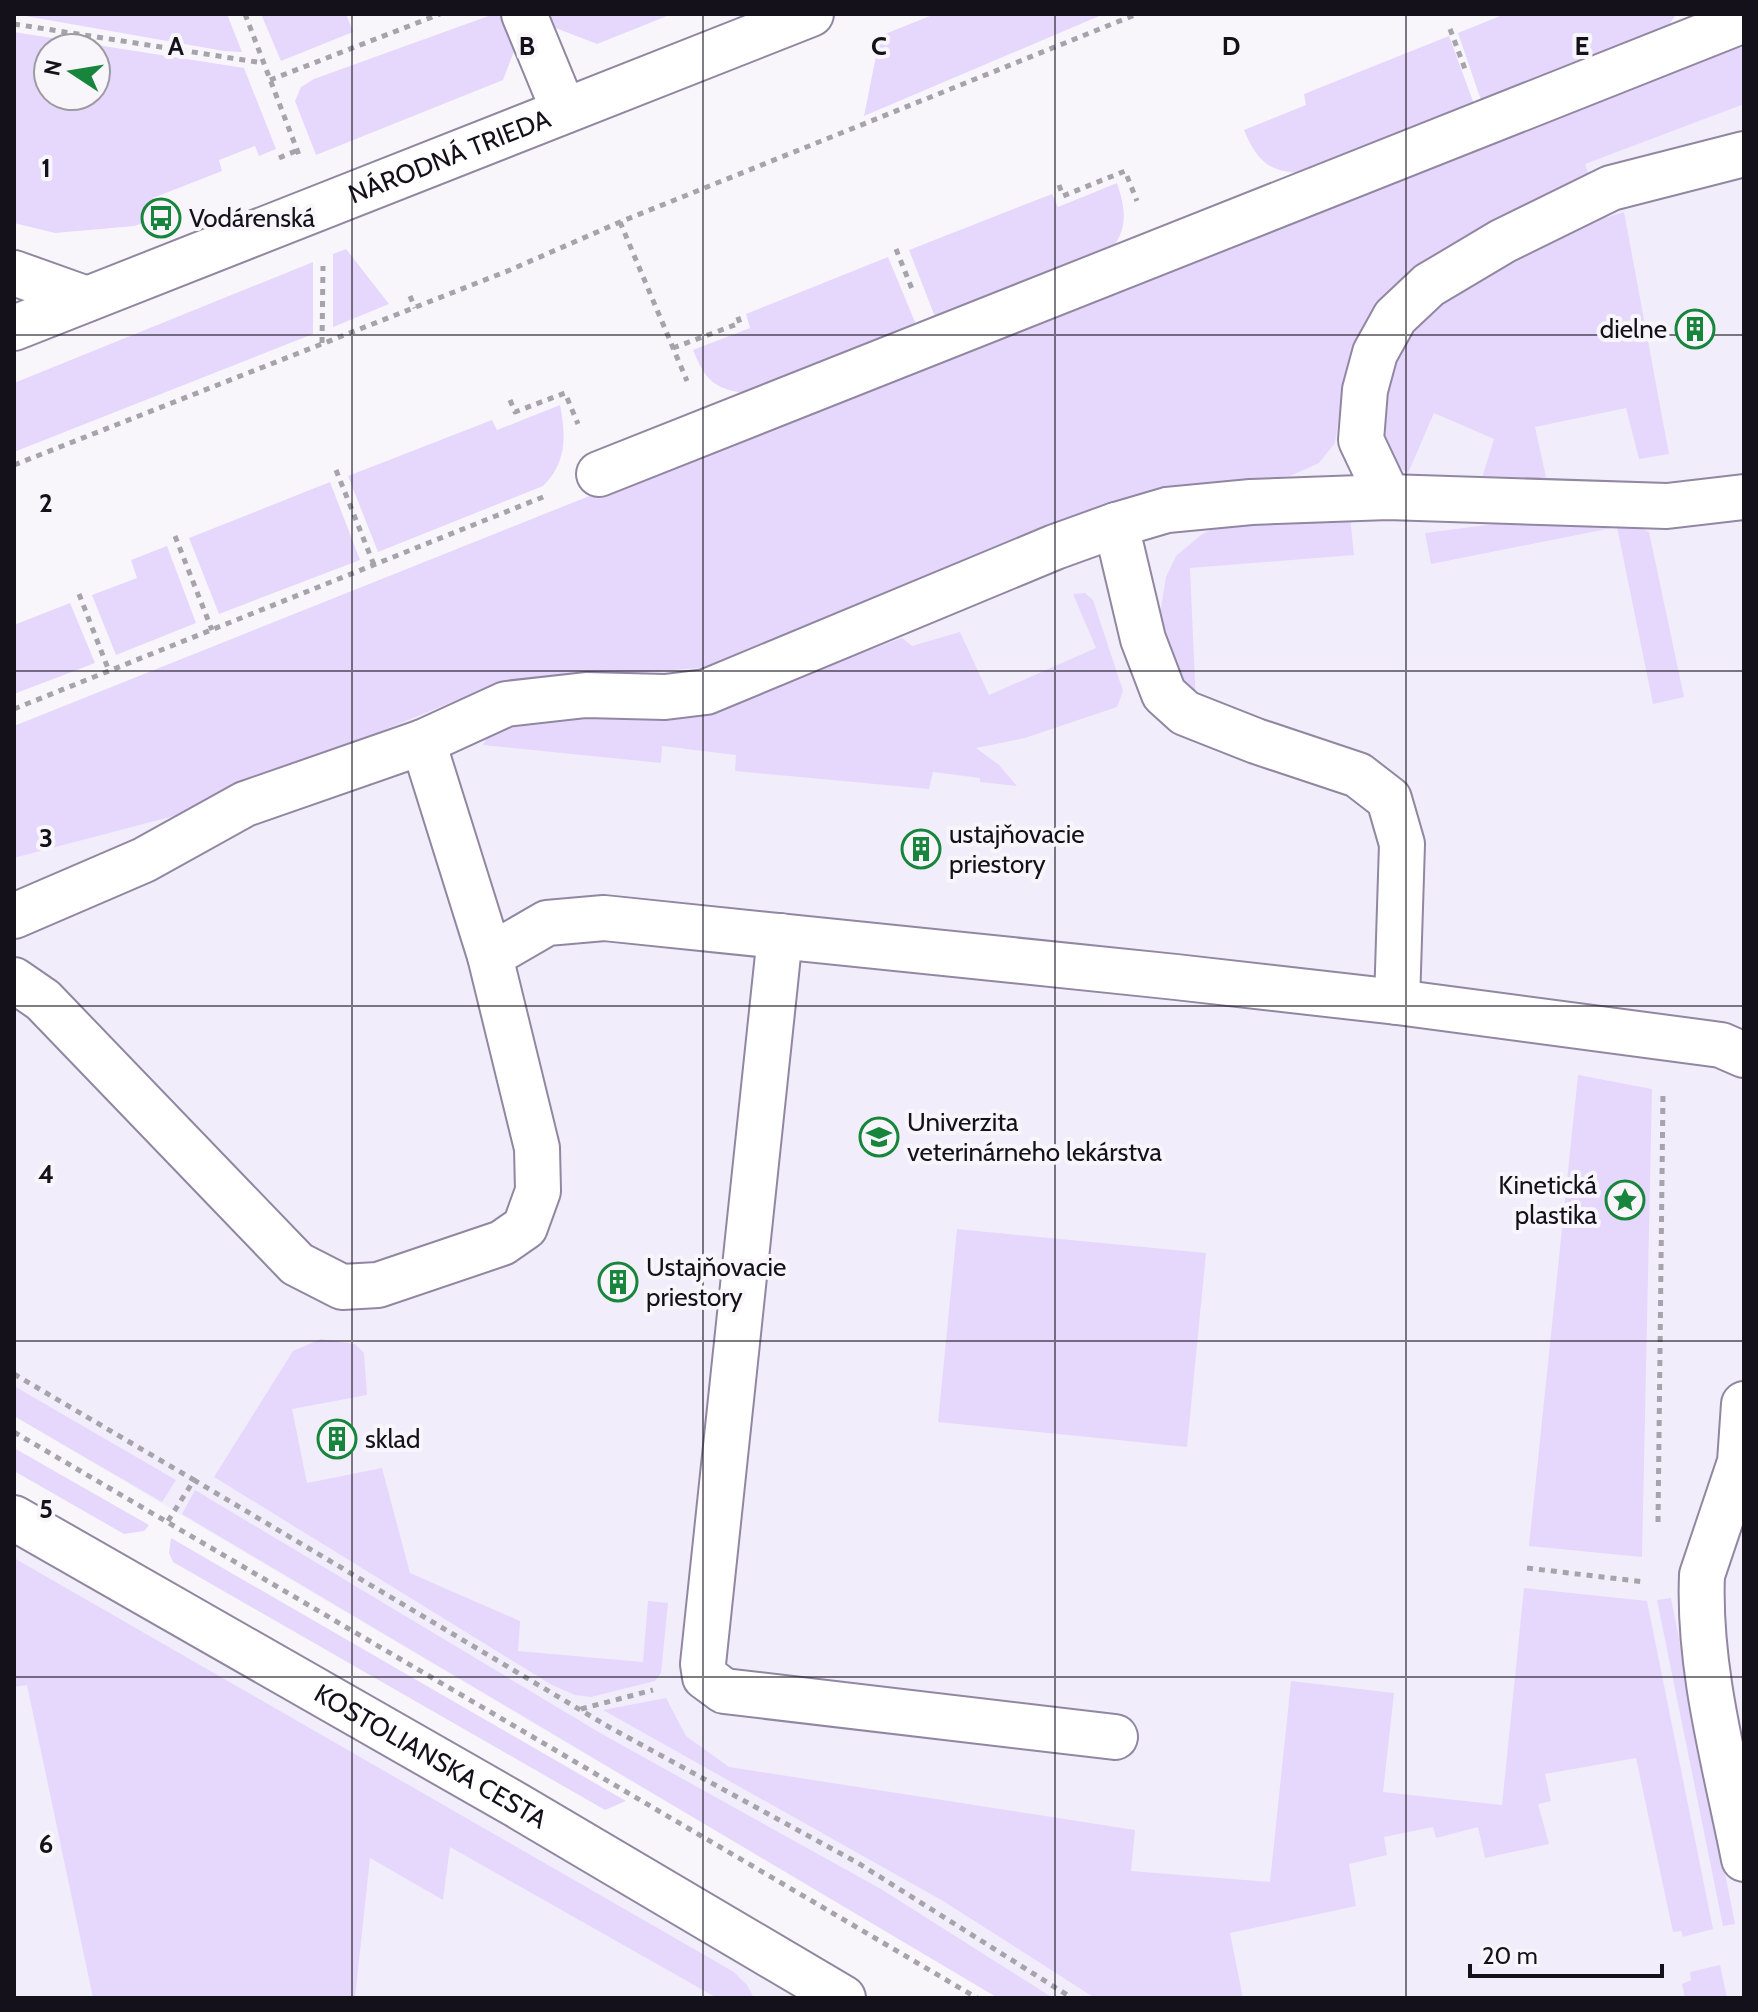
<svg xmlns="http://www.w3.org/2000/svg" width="1758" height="2012" viewBox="0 0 1758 2012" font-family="Cabin,sans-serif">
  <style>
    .built { fill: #f2edfb }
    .green { fill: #e6d8fd; fill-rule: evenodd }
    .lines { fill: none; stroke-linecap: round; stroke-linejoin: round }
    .minor-casing { stroke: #9187a1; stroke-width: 48 }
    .path { stroke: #a6a3aa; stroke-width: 5; stroke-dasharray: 6 6; stroke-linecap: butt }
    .minor { stroke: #fff; stroke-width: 44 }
    .grid { fill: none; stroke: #15111b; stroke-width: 2; stroke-opacity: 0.55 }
    .labels { text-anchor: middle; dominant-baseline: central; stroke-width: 8; stroke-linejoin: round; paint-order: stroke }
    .street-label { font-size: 26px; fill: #15111b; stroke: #f8f6fb }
    .poi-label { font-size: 26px; fill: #15111b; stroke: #f8f6fb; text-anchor: start }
    .grid-label { font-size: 26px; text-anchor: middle; font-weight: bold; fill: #15111b; stroke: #f8f6fb; stroke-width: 8; stroke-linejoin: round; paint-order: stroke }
  </style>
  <rect width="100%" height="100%" fill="#f8f6fb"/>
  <!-- built -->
  <g class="built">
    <polygon points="1744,80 1744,1998 998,1998 14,1416 14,858 174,816"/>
    <polygon points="14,1514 813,1998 14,1998"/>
  </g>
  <!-- green -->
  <g class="green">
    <polygon points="14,14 227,14 242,52 224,51"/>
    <polygon points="261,14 346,14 353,32 281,61"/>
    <polygon points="494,14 513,14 518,41 503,80 316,155 295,101 301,87 314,79"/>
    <polygon points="541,14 672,14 597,44 553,27"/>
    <polygon points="935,14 1104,14 864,116 880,36"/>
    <polygon points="1505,14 1676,14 1664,33 1484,109 1458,33"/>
    <path d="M14,32l230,36 32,81 -17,7 -4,-10 -36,14 3,11 -69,27 8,20 -27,8 -79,7 -41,-10zM48,48h48v48h-48z"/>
    <path d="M1449,36l28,76 -169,61c-37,0 -50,-9 -64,-43l62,-25 -2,-11z"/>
    <polygon points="1744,47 1744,104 1585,164 1592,185 1403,283 1365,324 1345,373 1335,443 1319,463 1290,476 1183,486 1115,507 711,667 555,679 462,698 174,816 14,858 14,726 792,415 1715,51"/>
    <path d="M1117,183c11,33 10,50 -13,76l-165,68 -30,-77 143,-56 6,13z"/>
    <polygon points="1624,212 1669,454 1639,459 1626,408 1535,427 1546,477 1479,488 1494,439 1434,413 1408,473 1388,460 1377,402 1414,318 1540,237"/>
    <polygon points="346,249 389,304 333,327 333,254"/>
    <path d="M888,257l32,77 -176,59c-32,-5 -39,-14 -51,-43l57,-22 -4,-14z"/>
    <polygon points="313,262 313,334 14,452 14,383"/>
    <path d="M560,405c6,30 7,58 -17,81l-165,66 -30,-76 144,-56 5,10z"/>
    <polygon points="330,482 360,560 219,614 189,538"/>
    <polygon points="1564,515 1627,521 1649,532 1684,697 1653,704 1617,527 1431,564 1425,533"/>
    <polygon points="1350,517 1354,555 1190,568 1196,704 1170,660 1160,614 1166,577 1176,556 1201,535 1222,524"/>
    <polygon points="167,546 196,623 116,655 92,595 137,578 131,560"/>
    <polygon points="1085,593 1093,600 1123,691 1117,707 1025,738 976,748 999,765 1017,786 980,782 980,778 933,772 929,789 735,771 736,755 662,746 661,763 483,745 491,729 518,716 735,699 902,638 912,646 960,632 989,695 1096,648 1073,594"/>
    <polygon points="70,603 95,663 14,694 14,625"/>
    <polygon points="1578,1075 1652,1089 1642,1557 1529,1546"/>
    <polygon points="957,1229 1206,1253 1187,1447 938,1422"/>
    <polygon points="321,1339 355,1344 364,1353 367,1395 292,1409 307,1483 382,1468 410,1573 520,1621 518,1651 643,1662 648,1601 668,1603 661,1673 655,1681 591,1697 575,1695 552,1685 214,1477 293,1351"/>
    <polygon points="14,1386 176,1480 162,1502 14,1416"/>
    <polygon points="14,1448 149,1525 144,1531 124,1534 14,1471"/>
    <polygon points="195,1490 602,1734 881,1889 1053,1998 998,1998 182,1514"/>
    <polygon points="171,1538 626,1801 605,1810 173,1562 169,1553"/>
    <polygon points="14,1558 734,1972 747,1985 754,1998 717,1998 450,1847 443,1900 370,1858 355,1998 93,1998 27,1685 14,1687"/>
    <polygon points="1524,1588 1647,1601 1713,1929 1683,1937 1681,1931 1673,1932 1636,1758 1545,1774 1551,1801 1538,1804 1549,1844 1485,1858 1478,1827 1436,1838 1433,1827 1384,1837 1387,1855 1349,1864 1356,1906 1230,1933 1243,1998 1095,1998 943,1901 603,1710 666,1698 686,1736 729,1767 1135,1830 1131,1871 1270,1882 1291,1681 1394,1693 1383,1792 1502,1805"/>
    <polygon points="1671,1598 1735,1924 1723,1926 1657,1600"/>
    <polygon points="1720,1965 1727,1998 1685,1998 1682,1984 1691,1980 1690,1972"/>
  </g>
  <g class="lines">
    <!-- minor casing -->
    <g class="minor-casing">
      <g id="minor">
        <polyline points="524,14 564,111"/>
        <polyline points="14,273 87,299"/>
        <path id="s1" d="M14,328l797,-314"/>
        <polyline points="599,474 1744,20"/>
        <polyline points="1388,497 1361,440 1365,390 1375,353 1395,317 1429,285 1503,241 1611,188 1744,154"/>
        <polyline points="1116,525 1143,639 1164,694 1185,713 1256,741 1358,775 1389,799 1402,844 1397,1002"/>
        <polyline points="14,916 144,860 245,804 423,742"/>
        <polyline points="780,936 703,1664 705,1677 724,1691 1115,1737"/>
        <polyline points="490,956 547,923 604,918 1176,977 1397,1002 1721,1045 1744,1055"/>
        <polyline points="14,980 43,1000 297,1264 342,1287 378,1285 502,1243 525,1227 538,1191 537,1148 490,956 423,742 506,704 586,695 665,697 706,692 1055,547 1116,525 1167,510 1251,502 1388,497 1667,506 1744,497"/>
        <path d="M1744,1404l-4,58 -38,113c-4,95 24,192 42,284"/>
        <path id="s2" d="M14,1518l504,288 325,192"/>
      </g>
    </g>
    <!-- path -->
    <g class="path">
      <polyline points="245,14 299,155"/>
      <polyline points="14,24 263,63"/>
      <polyline points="1450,29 1465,69"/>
      <polyline points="270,80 440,14"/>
      <polyline points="279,158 298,150"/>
      <polyline points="1059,185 1063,196 1125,171 1137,201"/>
      <polyline points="620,222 687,381"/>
      <polyline points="896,249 912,289"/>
      <polyline points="410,296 415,308"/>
      <polyline points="322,343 323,266"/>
      <polyline points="673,348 740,323 736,312"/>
      <polyline points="510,400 515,412 565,393 578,424"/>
      <polyline points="14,465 510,270 620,222 1137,14"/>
      <polyline points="336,470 374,565"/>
      <polyline points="175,536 212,630"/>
      <polyline points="79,594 109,671"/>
      <polyline points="14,709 548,495"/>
      <polyline points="14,1374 194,1480"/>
      <polyline points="14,1432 977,1998"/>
      <polyline points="168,1521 194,1480 609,1727 858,1863 1072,1998"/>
      <polyline points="1658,1522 1663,1092"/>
      <polyline points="1527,1568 1645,1582"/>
      <polyline points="581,1709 653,1690"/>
    </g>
    <!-- minor -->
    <use href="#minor" class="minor"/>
  </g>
  <!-- grid -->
  <path class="grid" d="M352,14v1984M703,14v1984M1055,14v1984M1406,14v1984M14,335h1730M14,671h1730M14,1006h1730M14,1341h1730M14,1677h1730"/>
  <!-- icons -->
  <defs>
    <g id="bus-ring" transform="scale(2)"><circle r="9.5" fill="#f8f6fb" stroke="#18853c" stroke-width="1.5"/><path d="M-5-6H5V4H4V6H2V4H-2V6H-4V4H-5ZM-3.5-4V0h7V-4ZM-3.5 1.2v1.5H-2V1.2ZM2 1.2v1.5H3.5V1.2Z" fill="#18853c"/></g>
    <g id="building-ring" transform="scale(2)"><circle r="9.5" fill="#f8f6fb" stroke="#18853c" stroke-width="1.5"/><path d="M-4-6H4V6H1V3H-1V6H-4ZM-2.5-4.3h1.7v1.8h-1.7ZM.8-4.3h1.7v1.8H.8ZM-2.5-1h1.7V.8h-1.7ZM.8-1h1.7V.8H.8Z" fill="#18853c"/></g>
    <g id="university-ring" transform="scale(2)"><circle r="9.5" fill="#f8f6fb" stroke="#18853c" stroke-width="1.5"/><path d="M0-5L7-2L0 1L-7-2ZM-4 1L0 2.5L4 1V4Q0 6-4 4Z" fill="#18853c"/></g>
    <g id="sight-ring" transform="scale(2)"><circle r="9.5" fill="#f8f6fb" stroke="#18853c" stroke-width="1.5"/><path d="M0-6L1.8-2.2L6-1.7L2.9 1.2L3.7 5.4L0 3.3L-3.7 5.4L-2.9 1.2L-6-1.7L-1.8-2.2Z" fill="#18853c"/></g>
  </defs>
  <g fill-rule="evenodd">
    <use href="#bus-ring" x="161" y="218"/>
    <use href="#building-ring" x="1695" y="329"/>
    <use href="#building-ring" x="921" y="849"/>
    <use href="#university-ring" x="879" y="1137"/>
    <use href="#sight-ring" x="1625" y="1200"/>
    <use href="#building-ring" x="618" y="1282"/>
    <use href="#building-ring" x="337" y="1439"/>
  </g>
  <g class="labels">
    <!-- street labels -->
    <g class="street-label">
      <text stroke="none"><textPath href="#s1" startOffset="468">NÁRODNÁ TRIEDA</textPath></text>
      <text stroke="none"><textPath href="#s2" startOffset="480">KOSTOLIANSKA CESTA</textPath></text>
    </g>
    <!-- poi labels -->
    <g class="poi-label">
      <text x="189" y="218">Vodárenská</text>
      <text x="1667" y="329" text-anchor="end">dielne</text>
      <text x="949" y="834">ustajňovacie<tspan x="949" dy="30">priestory</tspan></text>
      <text x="907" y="1122">Univerzita<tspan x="907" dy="30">veterinárneho lekárstva</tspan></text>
      <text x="1597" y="1185" text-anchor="end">Kinetická<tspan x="1597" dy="30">plastika</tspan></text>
      <text x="646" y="1267">Ustajňovacie<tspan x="646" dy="30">priestory</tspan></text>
      <text x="365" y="1439">sklad</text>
    </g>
  </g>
  <g class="grid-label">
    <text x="176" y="55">A</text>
    <text x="527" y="55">B</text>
    <text x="879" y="55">C</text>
    <text x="1231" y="55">D</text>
    <text x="1582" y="55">E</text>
    <text x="46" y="177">1</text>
    <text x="46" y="512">2</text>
    <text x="46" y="847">3</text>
    <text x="46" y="1183">4</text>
    <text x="46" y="1518">5</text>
    <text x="46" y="1853">6</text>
  </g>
  <!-- border -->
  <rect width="1758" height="2012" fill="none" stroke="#15111b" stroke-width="32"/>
  <!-- north arrow -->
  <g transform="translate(72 72) rotate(282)"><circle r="38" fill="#f8f6fb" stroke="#9d9aa1" stroke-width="2"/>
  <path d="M0-6L14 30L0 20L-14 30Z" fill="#18853c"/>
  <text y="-12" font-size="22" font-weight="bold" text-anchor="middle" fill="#15111b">N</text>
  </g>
  <!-- scale -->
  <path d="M1470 1964v12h192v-12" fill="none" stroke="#15111b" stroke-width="4"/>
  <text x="1482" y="1964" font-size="24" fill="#15111b" stroke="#f8f6fb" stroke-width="6" paint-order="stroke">20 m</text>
</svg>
